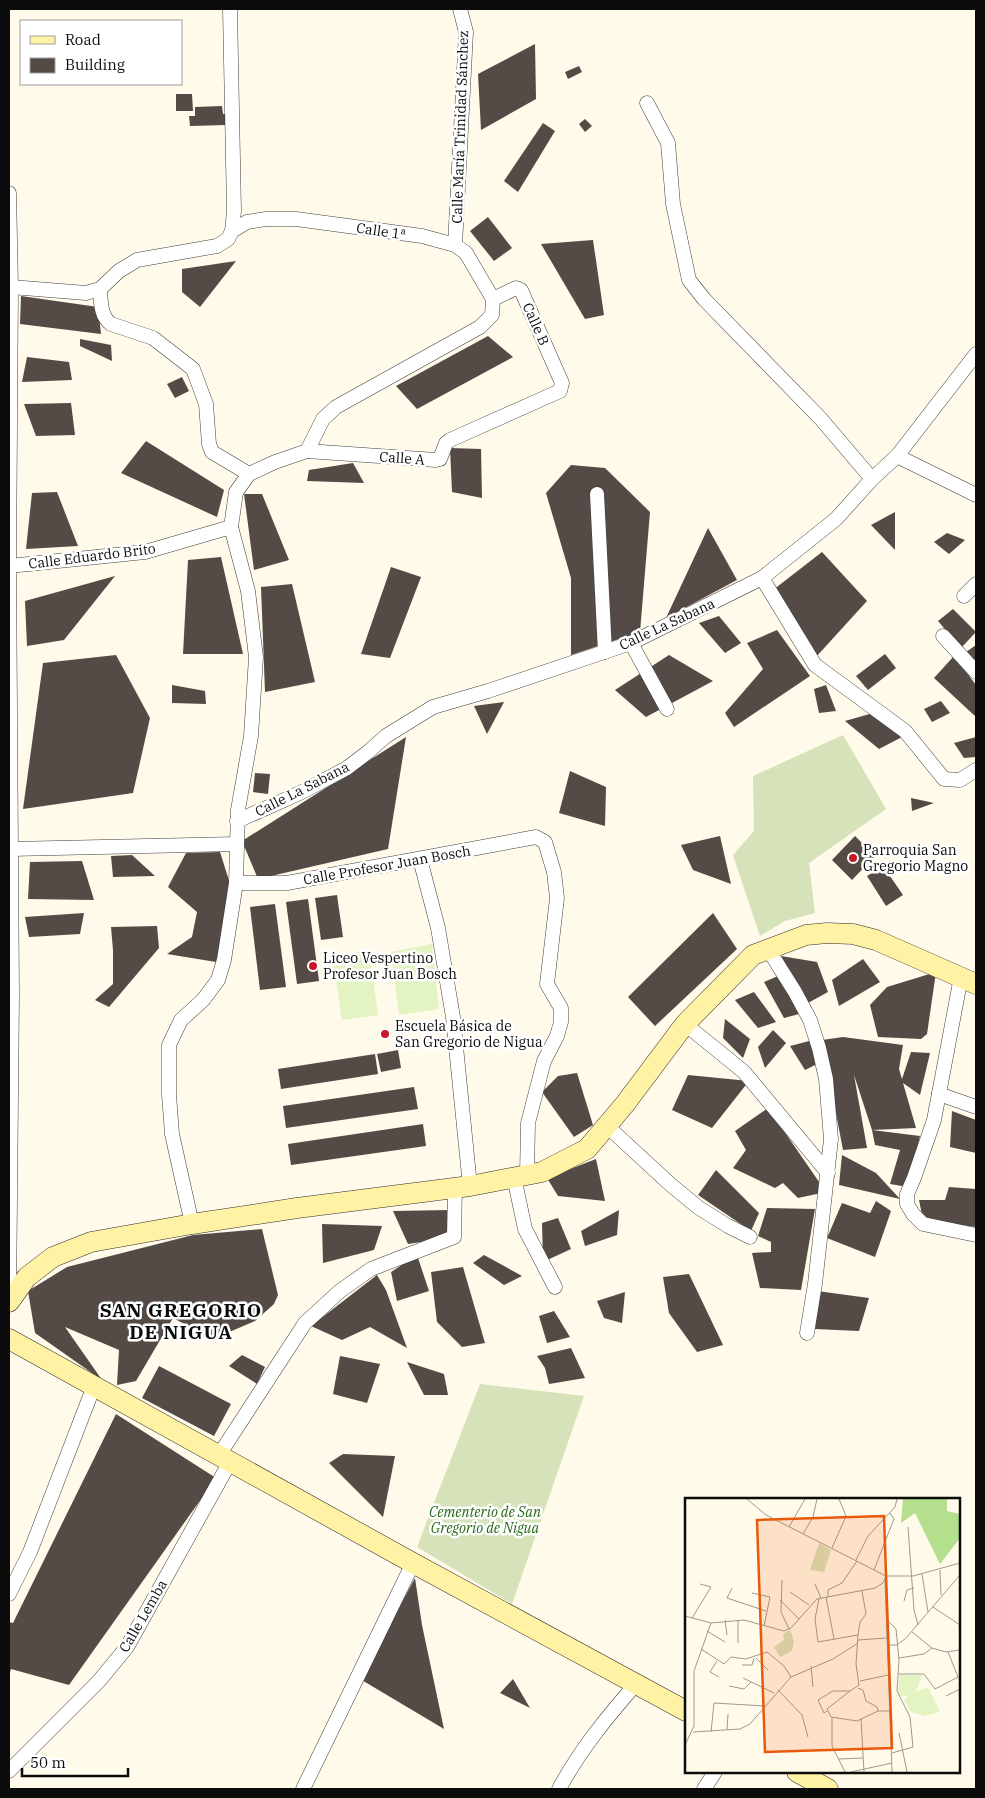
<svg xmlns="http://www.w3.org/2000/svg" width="985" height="1798" viewBox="0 0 985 1798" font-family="'IBM Plex Serif',serif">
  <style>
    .cemetery { fill: #d6e2b9 }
    .pitch { fill: #e3f3c2 }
    .building { fill: #544b46 }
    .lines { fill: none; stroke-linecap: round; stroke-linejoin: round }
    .street-casing { stroke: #3e3e3e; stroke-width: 15 }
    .secondary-casing { stroke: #2d2d2d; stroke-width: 21 }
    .street { stroke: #fff; stroke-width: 14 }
    .secondary { stroke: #fff2a4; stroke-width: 20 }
    .poi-dot { fill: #c61826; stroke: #fff; stroke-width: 2 }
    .labels { text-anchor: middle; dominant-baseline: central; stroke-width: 5; stroke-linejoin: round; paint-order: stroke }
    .street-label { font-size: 14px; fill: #0b0b0b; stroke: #fff }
    .poi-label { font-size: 14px; fill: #0b0b0b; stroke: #fff; text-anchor: start }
    .park-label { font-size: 14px; font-style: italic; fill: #2a6717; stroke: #fff }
    .district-label { font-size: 19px; font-weight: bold; letter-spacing: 1px; fill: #0b0b0b; stroke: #fff }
    .inset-road { fill: none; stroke: #9d9a90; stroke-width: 1 }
    .view { fill: #e8590c; fill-opacity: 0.15; stroke: #e8590c; stroke-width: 2.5 }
    .inset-edge { fill: none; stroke: #0b0b0b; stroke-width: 2.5 }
  </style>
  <rect width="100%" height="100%" fill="#fffae9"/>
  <!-- cemetery -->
  <g class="cemetery">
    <polygon points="843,735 886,809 809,863 815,913 785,921 760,936 733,855 754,831 753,776"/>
    <polygon points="480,1384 584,1396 512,1604 417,1547"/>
  </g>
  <!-- pitch -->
  <g class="pitch">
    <polygon points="432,944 439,1009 399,1015 391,952"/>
    <polygon points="369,950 378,1015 342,1020 332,956"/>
  </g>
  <!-- building -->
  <g class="building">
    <polygon points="535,44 536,99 481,130 478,74"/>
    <polygon points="579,66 582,72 568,79 565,72"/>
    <polygon points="176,94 192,94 193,111 176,111"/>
    <polygon points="222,106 223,114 226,114 226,125 190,126 189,116 195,116 195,107"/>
    <polygon points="585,119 592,126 585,132 579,124"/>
    <polygon points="543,123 555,131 518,192 504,181"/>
    <polygon points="488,217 512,248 494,261 470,231"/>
    <polygon points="593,240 604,315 585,319 541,244"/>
    <polygon points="236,261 200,307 182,292 182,269"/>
    <polygon points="21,296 98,307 101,334 20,324"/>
    <polygon points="488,336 513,357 417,409 396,386"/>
    <polygon points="80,339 111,345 112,361 80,346"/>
    <polygon points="27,357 69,362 72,380 22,382"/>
    <polygon points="182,377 189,391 175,398 167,384"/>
    <polygon points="71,403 75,435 36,436 24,404"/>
    <polygon points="146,441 224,490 217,517 121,473"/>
    <polygon points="450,448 481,449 482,498 452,492"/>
    <polygon points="353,463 364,483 307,481 309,470"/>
    <polygon points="571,465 605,468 650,512 640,632 571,655 571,578 546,493"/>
    <polygon points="57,492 78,546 26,549 32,493"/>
    <polygon points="244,494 262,494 289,560 254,570"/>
    <polygon points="895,512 895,550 871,525"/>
    <polygon points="708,528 737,580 666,618"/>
    <polygon points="947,533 965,540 949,554 934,542"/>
    <polygon points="822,552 867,601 816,657 773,590"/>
    <polygon points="221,557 243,654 183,654 188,560"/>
    <polygon points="391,567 421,577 390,658 361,654"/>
    <polygon points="115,576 64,640 27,646 25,601"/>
    <polygon points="292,584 315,682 265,692 261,587"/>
    <polygon points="953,609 976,632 961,648 938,621"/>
    <polygon points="719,616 741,643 725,653 699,623"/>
    <polygon points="777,630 810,676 734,727 725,713 763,669 747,643"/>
    <polygon points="976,645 976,662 966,652"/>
    <polygon points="885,654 896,668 868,690 856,676"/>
    <polygon points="116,655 150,718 133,793 23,809 43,663"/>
    <polygon points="669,655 713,681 646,717 615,690"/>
    <polygon points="954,656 976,685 976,717 934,678"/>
    <polygon points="172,685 205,691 206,704 172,703"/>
    <polygon points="826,685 836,711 819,713 814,689"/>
    <polygon points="941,701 950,713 932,722 924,709"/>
    <polygon points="504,702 487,734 474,706"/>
    <polygon points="873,713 902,737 879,749 845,721"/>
    <polygon points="406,737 388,849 258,879 242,841"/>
    <polygon points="976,737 976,757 964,758 954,743"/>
    <polygon points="570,771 606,787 605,826 559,813"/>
    <polygon points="255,773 270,774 268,794 253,792"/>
    <polygon points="911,798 934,803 912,811"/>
    <polygon points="720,836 731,884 693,870 681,845"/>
    <polygon points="855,836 875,856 852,880 832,860"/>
    <polygon points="220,852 232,890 216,962 167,954 192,937 197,912 168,887 186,853"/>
    <polygon points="132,855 155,876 113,877 111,856"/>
    <polygon points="82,861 94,900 28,899 30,862"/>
    <polygon points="883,866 903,895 886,906 867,876"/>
    <polygon points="337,895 343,937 321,940 315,898"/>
    <polygon points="308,899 319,981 297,984 286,902"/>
    <polygon points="275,904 286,987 260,990 250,907"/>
    <polygon points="84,913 80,934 29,937 25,917"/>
    <polygon points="713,913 737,949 655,1026 628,997"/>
    <polygon points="157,926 159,948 109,1007 95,1000 113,984 113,950 111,927"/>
    <polygon points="781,956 817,962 828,992 808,1003"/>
    <polygon points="863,959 880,982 839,1006 832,980"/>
    <polygon points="936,972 927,1034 921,1039 878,1037 870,1005 887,987"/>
    <polygon points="778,976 803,1013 784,1018 764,982"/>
    <polygon points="754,992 776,1022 758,1028 735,1000"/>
    <polygon points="725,1019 750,1039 743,1058 723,1038"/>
    <polygon points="773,1030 786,1043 765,1068 758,1047"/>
    <polygon points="843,1037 903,1045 899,1069 902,1079 911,1052 930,1053 920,1095 903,1083 916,1128 872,1130 920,1136 908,1187 890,1184 900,1150 875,1145 872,1130 854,1075 867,1148 843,1150 822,1040"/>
    <polygon points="813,1040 821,1062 805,1070 790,1046"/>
    <polygon points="398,1050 401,1068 381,1072 377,1054"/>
    <polygon points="375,1054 378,1074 281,1089 278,1069"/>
    <polygon points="577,1073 593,1125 574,1137 542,1092 558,1076"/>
    <polygon points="688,1075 749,1081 712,1128 672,1110"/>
    <polygon points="414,1087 418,1109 286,1128 283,1106"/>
    <polygon points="768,1108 826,1192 798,1198 783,1183 775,1188 733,1168 746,1150 735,1131"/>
    <polygon points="952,1111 976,1120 976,1153 950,1147"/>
    <polygon points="423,1124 426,1146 291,1165 288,1144"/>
    <polygon points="842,1155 876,1173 900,1199 839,1185"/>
    <polygon points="596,1159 605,1201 558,1196 547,1178"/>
    <polygon points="716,1170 759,1213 751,1231 698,1195"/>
    <polygon points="949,1187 976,1189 976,1227 923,1220 919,1200 945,1200"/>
    <polygon points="876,1201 891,1211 875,1257 827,1238 842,1203 870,1213"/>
    <polygon points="767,1208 815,1209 801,1290 760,1288 752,1253 771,1252 771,1242 758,1236"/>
    <polygon points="450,1210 453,1237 408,1244 393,1211"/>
    <polygon points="619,1210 617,1235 585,1246 581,1231"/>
    <polygon points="558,1218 571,1249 543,1262 542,1223"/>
    <polygon points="322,1224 382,1226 374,1250 323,1263"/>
    <polygon points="262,1229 278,1295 274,1304 255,1321 213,1339 173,1318 136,1381 117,1385 119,1350 65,1327 102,1380 35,1333 28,1291 67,1267 193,1235"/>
    <polygon points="417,1255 429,1291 397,1301 391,1272"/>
    <polygon points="484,1255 522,1276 504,1285 473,1263"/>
    <polygon points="463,1267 485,1343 462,1347 437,1322 431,1272"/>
    <polygon points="689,1274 723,1345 697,1352 669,1313 663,1277"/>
    <polygon points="377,1275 386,1290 407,1348 370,1327 342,1340 311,1326"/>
    <polygon points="817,1291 869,1298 859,1331 815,1329"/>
    <polygon points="625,1292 622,1323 604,1318 597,1301"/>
    <polygon points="554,1311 570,1337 547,1343 539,1316"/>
    <polygon points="571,1348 585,1378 549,1384 545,1368 537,1356"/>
    <polygon points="242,1355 265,1367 257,1384 229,1366"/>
    <polygon points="340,1356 380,1364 367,1403 333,1394"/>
    <polygon points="407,1362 444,1374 448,1395 424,1395"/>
    <polygon points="159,1366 231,1404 214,1436 142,1398"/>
    <polygon points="116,1414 216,1478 69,1685 11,1669 9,1675 9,1622 13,1623"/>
    <polygon points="343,1454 395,1456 383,1517 329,1463"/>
    <polygon points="415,1578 422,1625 444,1729 360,1679"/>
    <polygon points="513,1679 530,1708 500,1693"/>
  </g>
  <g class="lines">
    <!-- street casing -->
    <g class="street-casing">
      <g id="street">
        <polyline points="230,9 234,211 232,231"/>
        <polyline points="647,103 668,143 673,204 689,280 704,299 821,419 872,479"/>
        <polyline points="9,193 11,287 9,566 12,996 9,1300"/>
        <polyline points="455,245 466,32 460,9"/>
        <polyline points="11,287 86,293 100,289 119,271 137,260 217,246 228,239 232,231 247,222 266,219 296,219 422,236 455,245 466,253 493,299 492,315 480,327 336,407 323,419 307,451"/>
        <path d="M100,289c1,12 0,27 11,35l42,14 40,31 13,35 3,40 3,8 37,22"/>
        <polyline points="897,456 976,495"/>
        <polyline points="597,494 605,652"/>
        <polyline points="9,566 145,552 231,527"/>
        <polyline points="762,578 815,665 905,731 944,779 960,780 976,770"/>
        <polyline points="964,596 976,584"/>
        <polyline points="943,636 976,672"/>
        <polyline points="631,643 667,709"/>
        <polyline points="237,821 302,792 347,768 368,752 386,736 433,707 488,691 631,643 762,578 836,519 872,479 897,456 976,354"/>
        <polyline points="11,849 237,844"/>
        <polyline points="420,859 438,928 453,1017 470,1186"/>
        <polyline points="236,883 287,883 536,837 545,842 554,872 557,898 547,984 561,1008 561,1022 557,1036 544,1061 528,1123 527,1175"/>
        <polyline points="768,949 795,992 810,1020 819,1048 826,1079 831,1139 815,1284 807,1333"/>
        <polyline points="961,977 934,1120 914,1178 907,1194 907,1204 913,1214 923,1224 976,1235"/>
        <polyline points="685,1024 744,1072 828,1173"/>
        <polyline points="939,1094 976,1107"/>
        <polyline points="607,1126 671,1185 699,1208 728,1226 750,1237"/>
        <polyline points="514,1177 525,1229 555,1287"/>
        <polyline points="192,1224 172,1134 169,1095 169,1045 181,1020 203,1000 218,980 224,960 236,883 238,810 251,736 256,657 248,591 231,527 236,492 249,474 275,462 307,451 436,460 440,459 446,443 450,440 560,391 562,383 521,290 516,288 493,299"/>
        <polyline points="219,1455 305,1323 340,1291 371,1269 454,1237 455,1188"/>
        <polyline points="9,1594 30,1552 94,1386"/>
        <polyline points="9,1771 99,1681 127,1647 230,1462"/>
        <polyline points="303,1789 413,1563"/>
        <path d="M559,1789c21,-39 48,-72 77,-105"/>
        <polyline points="704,1789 715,1772"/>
      </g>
    </g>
    <!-- secondary casing -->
    <g class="secondary-casing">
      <g id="secondary">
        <polyline points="9,1302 27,1277 53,1257 91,1242 192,1224 297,1208 470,1186 542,1172 587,1149 625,1104 685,1024 753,955 806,935 827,933 853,934 876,940 976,984"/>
        <polyline points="9,1339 413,1563 686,1711"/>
        <polyline points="797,1772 828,1789"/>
      </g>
    </g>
    <!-- street -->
    <use href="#street" class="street"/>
    <!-- secondary -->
    <use href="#secondary" class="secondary"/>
  </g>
  <!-- markers -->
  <g class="poi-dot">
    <circle cx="853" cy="858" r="5"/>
    <circle cx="313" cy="966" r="5"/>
    <circle cx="385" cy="1034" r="5"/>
  </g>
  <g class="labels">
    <!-- street labels -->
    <g class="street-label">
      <text transform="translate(460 127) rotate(-88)">Calle María Trinidad Sánchez</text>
      <text transform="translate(381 231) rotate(8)">Calle 1ª</text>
      <text transform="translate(536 324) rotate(66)">Calle B</text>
      <text transform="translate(402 458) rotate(4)">Calle A</text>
      <text transform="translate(92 556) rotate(-7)">Calle Eduardo Brito</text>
      <text transform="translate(667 624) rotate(-25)">Calle La Sabana</text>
      <text transform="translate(302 789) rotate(-27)">Calle La Sabana</text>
      <text transform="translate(387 865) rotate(-10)">Calle Profesor Juan Bosch</text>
      <text transform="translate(143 1616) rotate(-60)">Calle Lemba</text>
    </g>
    <!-- poi labels -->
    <g class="poi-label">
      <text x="863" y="850">Parroquia San<tspan x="863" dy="16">Gregorio Magno</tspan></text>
      <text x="323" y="958">Liceo Vespertino<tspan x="323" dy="16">Profesor Juan Bosch</tspan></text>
      <text x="395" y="1026">Escuela Básica de<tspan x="395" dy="16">San Gregorio de Nigua</tspan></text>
    </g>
    <!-- park labels -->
    <g class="park-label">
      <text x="485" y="1512">Cementerio de San<tspan x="485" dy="16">Gregorio de Nigua</tspan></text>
    </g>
    <!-- district labels -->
    <g class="district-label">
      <text x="181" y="1310">SAN GREGORIO<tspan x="181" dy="22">DE NIGUA</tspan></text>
    </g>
  </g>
  <!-- overview -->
  <g transform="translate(685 1498)">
    <rect width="275" height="275" fill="#fffae9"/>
    <path d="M218,1h44v12l13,3v24l-20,26 -25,-51 -14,10z" fill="#b4df8d"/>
    <path d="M134,45l12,7 -7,22 -14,-2zM105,132l4,11 -2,10 -12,6 -6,-10 10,-7 -1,-6z" fill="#d6e2b9"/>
    <path d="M215,177h22l-6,17 12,-5 12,25 -16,4 -13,-4 -7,-12 6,-5 -10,2 -2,-6z" fill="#e3f3c2"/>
    <path class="inset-road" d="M62,1l19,16 120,61h27l47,-13M104,29l16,-28M223,29l6,83 4,15M118,36l10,-17 4,-18M147,50l14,-32 -7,-17M171,62l12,-24 27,-29 2,-8M189,72l20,-51 -4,-6M255,72l1,25M237,76l6,38M97,82l-1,32 8,17M200,83l7,191M130,86l6,14M47,90l-5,10 39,13M105,94l19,13M67,95l18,4 -6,29M141,99l8,42M143,99v-7l14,-7 15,-22M134,101l-4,20 3,23 40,-7M95,102l19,19M219,103l3,-11 7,-2M248,109l27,18M0,118l26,7M7,120l19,-31 -11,-3M201,121l10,10 3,31 -2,31 13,26 3,30 -21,6M40,122l2,15M53,122v23M22,133l18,11M227,134l20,16 14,4 14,-2M173,142l29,-2M202,147h10l9,-7 54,-63M16,151l23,15 7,-7 15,2 21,-7 17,14 7,11M263,154l10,25M71,160l12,12M214,160l25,-4 8,-6M32,163l-7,11 9,5M57,167h10l2,-7M126,168l2,21M214,176h25l11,15 25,-13M58,180l31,15M175,183l28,-6M44,188l15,3 7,-7M173,190l5,2 3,11 11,6 1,4M93,192l24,25 6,22M165,193l-23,18 4,8 26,4 21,-10h11M261,198l14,-7M142,213l-3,2 -6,-13 15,-9h17l9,-6 -3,-21 2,-29 2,-13 6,-8 -4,-23M147,220v28l13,26M176,221l3,53M42,232l1,-16M8,234l47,-3 10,-5 41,-47 42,-18 25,-16M26,234l3,-29 51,3M214,235l8,39M0,247l9,-19v-55l17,-48 33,-3 40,11 7,-3 26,-29 58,-11 8,-5 3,-7M154,261l24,-1M166,274l41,-9"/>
    <path class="view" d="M199,18l8,232 -127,4 -8,-232z"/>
    <rect width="275" height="275" class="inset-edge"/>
  </g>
  <!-- border -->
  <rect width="985" height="1798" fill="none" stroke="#0b0b0b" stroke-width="20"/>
  <!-- legend -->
  <rect x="20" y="20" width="162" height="65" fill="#ffffff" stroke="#9d9d9d"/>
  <rect x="30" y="36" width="25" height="8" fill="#fff2a4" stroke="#9d9d9d"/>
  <text x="65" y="45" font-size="15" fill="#0b0b0b">Road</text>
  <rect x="30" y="58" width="25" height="15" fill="#544b46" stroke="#9d9d9d"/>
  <text x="65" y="70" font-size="15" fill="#0b0b0b">Building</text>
  <!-- scale -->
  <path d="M22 1768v8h106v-8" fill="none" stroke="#0b0b0b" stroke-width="2.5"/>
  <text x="30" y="1768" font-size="15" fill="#0b0b0b" stroke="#ffffff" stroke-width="4" paint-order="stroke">50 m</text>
</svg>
